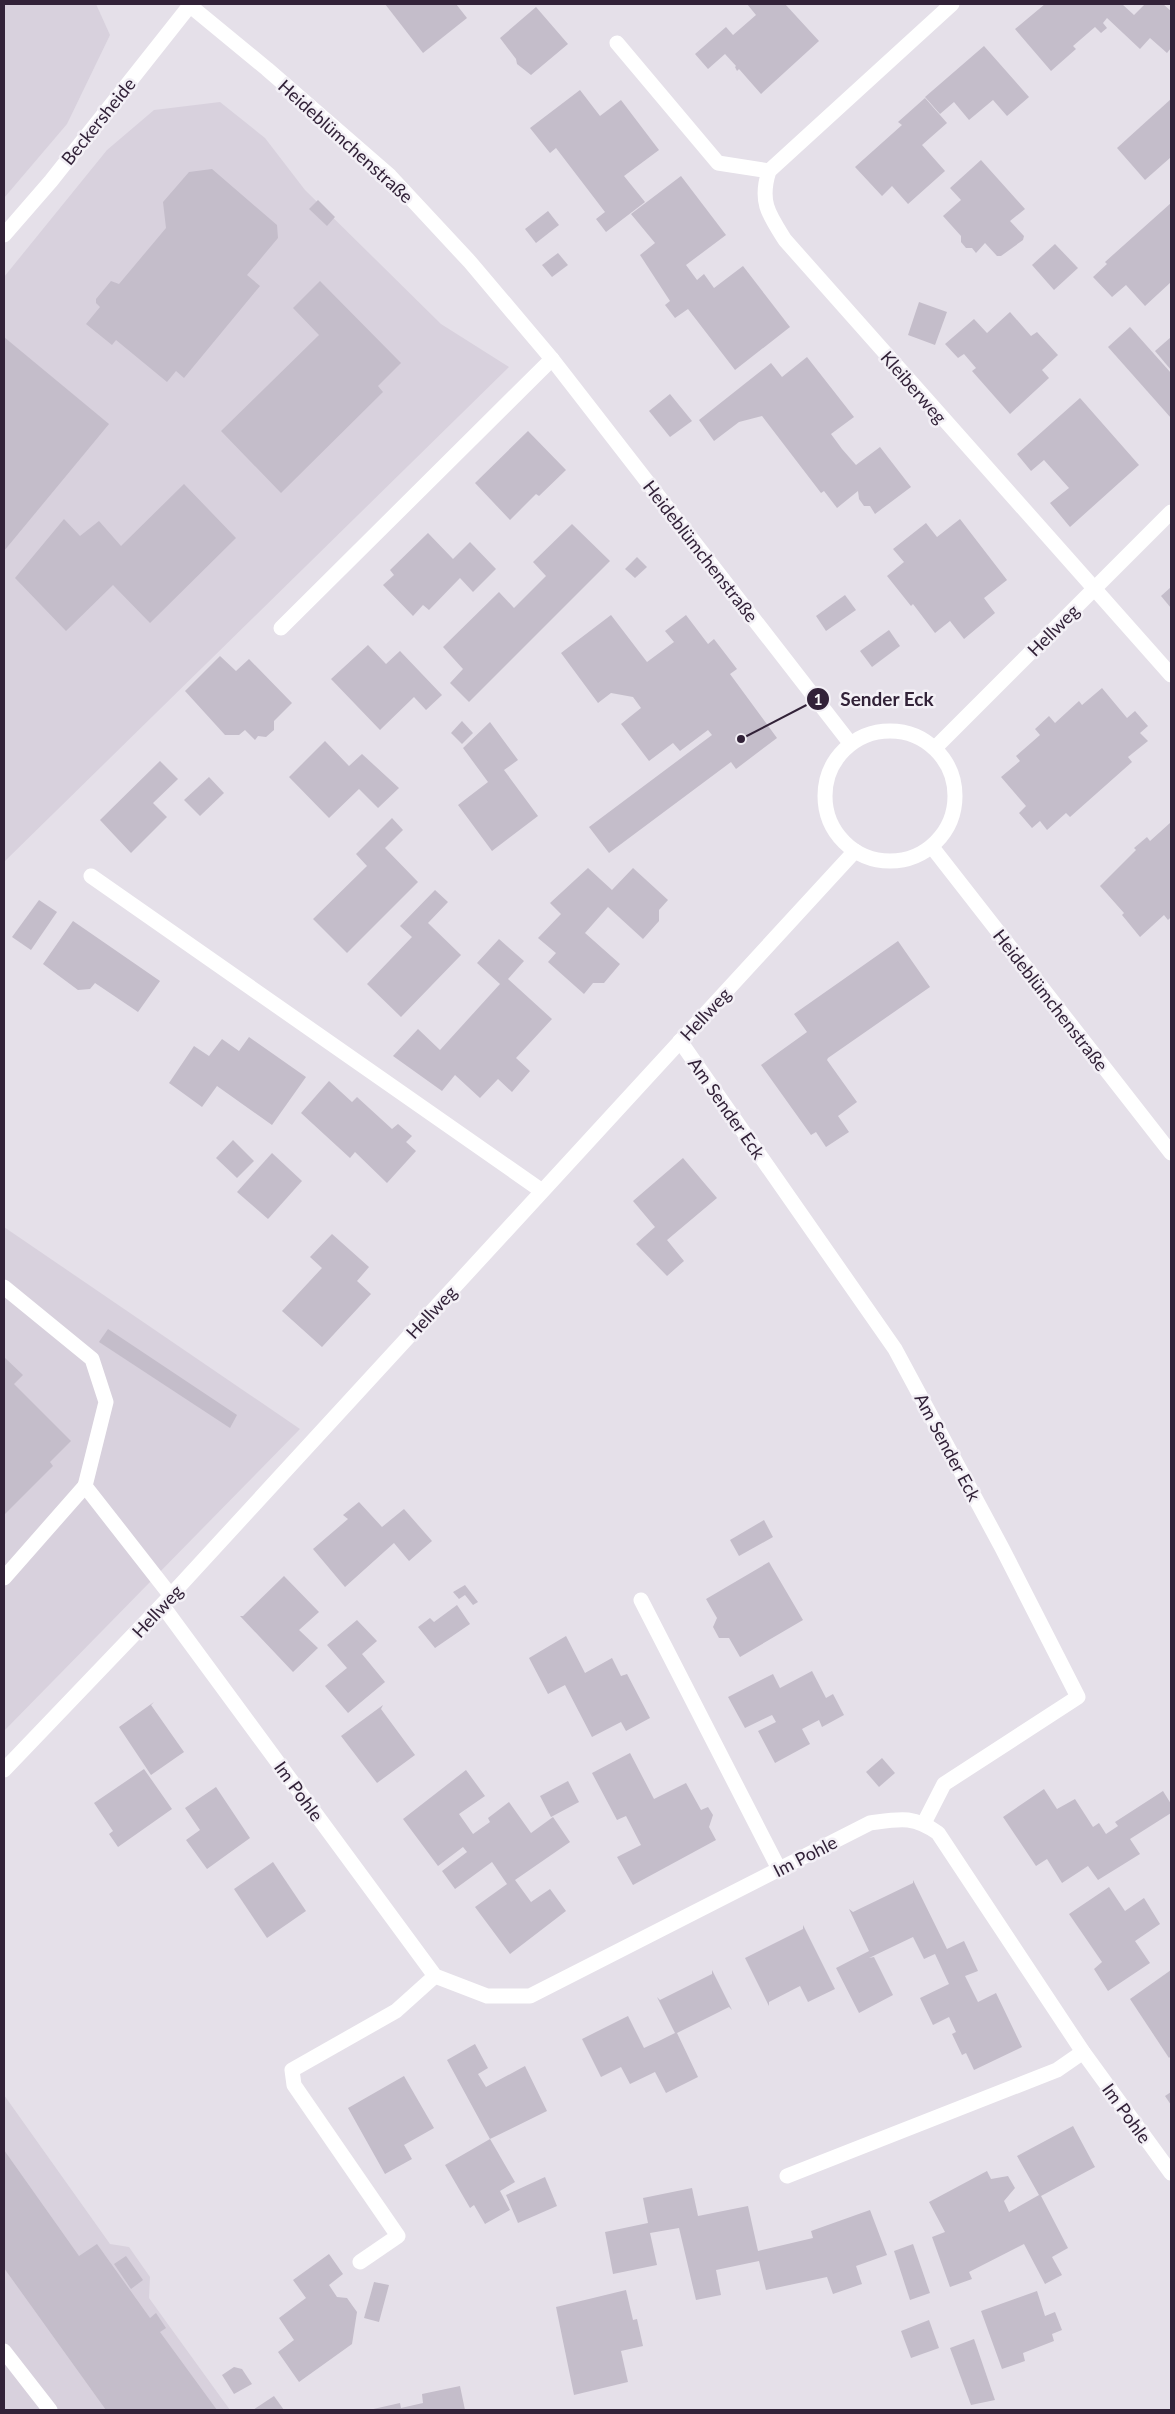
<svg xmlns="http://www.w3.org/2000/svg" width="1175" height="2414" viewBox="0 0 1175 2414" font-family="Lato,sans-serif">
  <style>
    .built { fill: #d8d1dd }
    .building { fill: #c4bdca }
    .lines { fill: none; stroke-linecap: round; stroke-linejoin: round }
    .minor { stroke: #fff; stroke-width: 15 }
    .labels { text-anchor: middle; dominant-baseline: central; stroke-width: 5; stroke-linejoin: round; paint-order: stroke }
    .street-label { font-size: 18px; fill: #322238; stroke: #f3f0f6 }
    .leader { fill: none; stroke: #322238; stroke-width: 2 }
    .callout-dot { fill: #322238; stroke: #f3f0f6; stroke-width: 2 }
    .mark-label { font-size: 15px; text-anchor: middle; font-weight: bold; fill: #fff }
    .callout-label { font-size: 19px; text-anchor: middle; font-weight: bold; fill: #322238; stroke: #f3f0f6; stroke-width: 5; stroke-linejoin: round; paint-order: stroke }
  </style>
  <rect width="100%" height="100%" fill="#e5e0e9"/>
  <!-- built -->
  <g class="built">
    <polygon points="4,4 96,4 110,35 67,124 4,198"/>
    <polygon points="220,102 265,138 305,190 441,324 509,367 4,862 4,277 107,150 154,110"/>
    <polygon points="4,1227 300,1429 4,1731"/>
    <polygon points="4,2095 110,2244 129,2247 150,2277 149,2298 230,2410 4,2410"/>
  </g>
  <!-- building -->
  <g class="building">
    <polygon points="385,4 456,4 467,18 423,53"/>
    <polygon points="747,4 785,4 819,41 761,94 739,69 737,71 735,67 736,66 725,54 708,69 695,54 726,27 733,35 756,15"/>
    <polygon points="1045,4 1122,4 1134,15 1145,4 1163,4 1171,11 1171,48 1167,53 1150,38 1140,49 1107,18 1103,23 1107,28 1101,33 1095,27 1073,46 1076,49 1051,71 1015,29"/>
    <polygon points="536,7 568,44 531,75 517,64 516,59 500,38"/>
    <polygon points="984,46 1029,97 1007,116 993,100 969,120 954,102 940,114 925,97"/>
    <polygon points="580,90 600,116 621,100 659,150 624,176 645,202 606,232 596,219 605,212 556,148 550,153 530,128"/>
    <polygon points="925,98 947,123 922,145 945,171 908,204 892,186 882,196 855,167 902,125 898,122"/>
    <polygon points="1171,99 1171,157 1145,180 1117,148"/>
    <polygon points="981,160 1025,209 1010,221 1024,236 1023,240 1001,256 997,256 985,243 976,253 972,248 966,248 961,242 961,236 943,216 961,200 950,188"/>
    <polygon points="212,169 277,225 278,238 247,275 260,286 184,378 176,371 167,382 116,340 112,345 86,324 100,307 96,303 96,299 111,281 119,284 166,228 163,202 189,172"/>
    <polygon points="681,176 726,235 686,265 697,280 704,274 714,288 743,266 790,327 735,370 688,309 675,318 665,305 670,301 640,255 655,243 631,214"/>
    <polygon points="318,200 335,217 327,226 309,209"/>
    <polygon points="1171,203 1171,282 1145,306 1126,285 1112,297 1093,277 1107,264 1105,262"/>
    <polygon points="548,211 559,225 536,243 525,229"/>
    <polygon points="1055,244 1078,268 1054,290 1032,265"/>
    <polygon points="558,253 568,265 552,277 542,265"/>
    <polygon points="320,281 401,363 378,386 383,392 281,493 221,431 319,335 293,308"/>
    <polygon points="919,302 947,312 935,345 908,335"/>
    <polygon points="1010,312 1031,336 1037,332 1058,355 1042,370 1049,378 1010,414 972,371 976,368 964,354 958,358 945,344 974,319 987,333"/>
    <polygon points="1130,327 1171,373 1171,418 1108,347"/>
    <polygon points="4,337 109,424 4,551"/>
    <polygon points="1171,337 1171,370 1155,351"/>
    <polygon points="807,357 854,417 831,434 842,449 856,465 880,447 911,487 875,514 870,506 864,506 859,499 858,491 837,508 824,491 821,493 762,416 739,422 714,441 699,420 771,363 782,377"/>
    <polygon points="670,394 692,421 670,437 649,411"/>
    <polygon points="1080,398 1139,465 1070,527 1050,503 1069,488 1044,460 1031,471 1017,454"/>
    <polygon points="528,431 566,470 539,496 536,494 510,520 475,483"/>
    <polygon points="184,484 236,538 150,623 113,585 66,631 15,578 64,519 80,536 99,521 121,546"/>
    <polygon points="960,519 1007,580 984,598 995,613 964,639 950,621 935,633 913,604 911,606 887,576 904,562 893,549 926,523 937,537"/>
    <polygon points="572,524 610,561 469,702 450,683 463,669 443,647 499,592 514,608 546,576 533,562"/>
    <polygon points="428,533 453,559 470,542 496,569 473,592 460,578 429,610 423,605 413,616 383,585 394,575 390,570"/>
    <polygon points="637,557 647,567 635,578 625,569"/>
    <polygon points="1171,587 1171,608 1161,596"/>
    <polygon points="845,595 856,610 826,631 816,616"/>
    <polygon points="611,615 647,662 674,642 665,631 686,615 708,644 714,639 737,669 730,674 777,738 736,769 731,762 609,853 589,827 712,735 708,730 680,751 673,743 649,761 621,724 641,708 633,697 611,693 598,703 561,653"/>
    <polygon points="889,630 900,646 872,667 860,651"/>
    <polygon points="368,645 386,664 400,651 442,695 426,710 414,697 380,730 331,679"/>
    <polygon points="220,656 236,671 249,659 292,703 274,721 274,730 266,737 258,736 255,740 245,730 239,735 225,735 185,691"/>
    <polygon points="1102,688 1127,718 1135,711 1148,726 1140,733 1148,741 1128,757 1132,762 1070,817 1066,813 1047,830 1040,821 1032,828 1019,813 1026,806 1001,777 1020,761 1016,756 1040,735 1035,729 1049,716 1055,723 1079,701 1082,705"/>
    <polygon points="462,721 473,733 462,744 451,733"/>
    <polygon points="490,722 518,760 504,770 538,816 492,851 458,805 488,782 463,748"/>
    <polygon points="325,741 349,766 362,754 399,788 378,808 359,789 329,818 289,777"/>
    <polygon points="160,761 178,779 153,803 167,817 131,853 100,820"/>
    <polygon points="209,777 224,793 200,816 184,800"/>
    <polygon points="392,818 403,830 385,848 418,882 347,953 313,919 367,866 356,854"/>
    <polygon points="1170,823 1171,917 1168,920 1164,915 1140,937 1122,915 1124,913 1100,886 1136,850 1134,848 1147,837 1150,841"/>
    <polygon points="588,868 612,890 633,868 668,900 659,910 659,921 643,939 608,907 585,933 620,964 604,983 593,983 584,994 548,962 556,953 538,938 561,914 550,903"/>
    <polygon points="435,890 448,902 428,923 461,955 401,1017 367,984 412,937 400,926"/>
    <polygon points="39,900 57,912 31,950 12,937"/>
    <polygon points="73,921 160,981 138,1012 95,983 90,989 78,990 43,964"/>
    <polygon points="499,939 524,961 508,979 552,1019 516,1058 530,1071 512,1092 498,1079 480,1098 455,1075 442,1091 393,1056 418,1029 440,1050 500,984 477,963"/>
    <polygon points="898,941 930,987 828,1058 827,1060 857,1102 838,1116 849,1132 826,1147 816,1132 811,1135 761,1065 807,1032 794,1014"/>
    <polygon points="249,1037 306,1077 272,1125 217,1086 202,1107 169,1083 194,1046 209,1056 222,1039 239,1051"/>
    <polygon points="329,1081 352,1102 357,1097 392,1129 398,1124 412,1136 406,1142 416,1151 387,1183 355,1152 350,1158 301,1113"/>
    <polygon points="233,1140 254,1161 237,1178 216,1158"/>
    <polygon points="272,1153 302,1181 268,1219 237,1192"/>
    <polygon points="683,1158 717,1198 667,1240 684,1261 667,1276 636,1244 655,1227 633,1201"/>
    <polygon points="332,1234 369,1267 357,1281 371,1294 322,1347 282,1311 322,1268 310,1257"/>
    <polygon points="108,1329 237,1415 230,1428 99,1342"/>
    <polygon points="4,1357 23,1375 14,1384 71,1441 50,1462 53,1466 4,1515"/>
    <polygon points="359,1502 382,1527 404,1509 432,1541 409,1561 394,1543 345,1587 313,1549 348,1519 343,1515"/>
    <polygon points="764,1520 773,1537 739,1556 730,1540"/>
    <polygon points="769,1562 803,1620 740,1657 729,1638 719,1638 713,1627 717,1618 706,1599"/>
    <polygon points="284,1576 319,1612 299,1630 318,1648 293,1672 240,1616 243,1616"/>
    <polygon points="465,1585 478,1602 473,1605 465,1595 459,1599 453,1592"/>
    <polygon points="457,1605 470,1624 435,1648 418,1627 430,1618 434,1622"/>
    <polygon points="357,1620 377,1641 362,1654 385,1682 348,1713 325,1686 347,1668 327,1645"/>
    <polygon points="566,1636 585,1673 612,1658 621,1676 627,1674 650,1718 626,1731 621,1722 592,1737 565,1685 548,1694 529,1658"/>
    <polygon points="812,1671 826,1698 833,1694 844,1715 822,1727 819,1720 802,1729 810,1744 775,1763 758,1731 776,1722 772,1715 745,1728 728,1697 773,1674 780,1688"/>
    <polygon points="154,1702 151,1705 184,1752 151,1775 119,1727"/>
    <polygon points="383,1705 381,1709 415,1755 377,1783 341,1736"/>
    <polygon points="630,1753 654,1799 686,1783 701,1810 708,1807 713,1815 709,1827 716,1840 633,1885 617,1857 641,1845 626,1816 617,1820 592,1773"/>
    <polygon points="882,1758 895,1773 879,1787 866,1772"/>
    <polygon points="144,1769 172,1809 118,1847 109,1834 113,1831 94,1803"/>
    <polygon points="466,1770 485,1796 459,1814 473,1834 490,1822 488,1818 509,1802 531,1833 553,1817 570,1842 515,1880 531,1902 550,1889 566,1911 510,1954 475,1907 507,1884 492,1862 455,1889 442,1871 467,1852 463,1847 438,1866 403,1819"/>
    <polygon points="568,1781 579,1802 551,1817 540,1796"/>
    <polygon points="216,1787 250,1838 207,1869 186,1840 200,1830 185,1808"/>
    <polygon points="1044,1789 1057,1809 1075,1799 1093,1827 1099,1823 1106,1834 1118,1826 1115,1822 1163,1791 1171,1804 1171,1813 1130,1839 1140,1854 1098,1880 1088,1866 1062,1883 1047,1859 1036,1866 1003,1817"/>
    <polygon points="273,1862 306,1911 267,1938 234,1889"/>
    <polygon points="913,1880 947,1949 964,1941 978,1971 965,1976 978,2002 996,1993 1022,2047 974,2070 966,2053 962,2055 952,2034 956,2032 949,2017 933,2025 920,1998 949,1984 935,1954 924,1959 913,1937 869,1958 874,1957 893,1995 859,2013 836,1968 869,1951 849,1909 853,1912 913,1883"/>
    <polygon points="1109,1887 1125,1911 1144,1898 1160,1924 1135,1941 1150,1963 1108,1991 1094,1969 1102,1962 1069,1914"/>
    <polygon points="803,1925 835,1989 808,2002 800,1986 769,2002 769,2006 745,1958 803,1929"/>
    <polygon points="712,1970 732,2010 729,2007 677,2033 698,2077 666,2093 655,2072 630,2084 621,2067 601,2077 582,2039 628,2016 644,2048 659,2041 675,2033 657,1997 660,2000 712,1974"/>
    <polygon points="1171,1970 1171,2056 1169,2058 1130,1999"/>
    <polygon points="475,2044 488,2068 478,2074 486,2087 525,2066 547,2111 490,2139 515,2182 500,2191 510,2210 485,2224 474,2205 470,2208 445,2165 490,2139 447,2060"/>
    <polygon points="404,2076 434,2128 404,2145 412,2159 385,2174 348,2108"/>
    <polygon points="1171,2092 1171,2105 1165,2096"/>
    <polygon points="1073,2126 1095,2167 1041,2196 1068,2248 1052,2257 1062,2275 1045,2284 1024,2244 969,2272 972,2279 950,2287 932,2237 945,2232 929,2202 987,2171 991,2179 1008,2176 1015,2188 1004,2201 1009,2212 1039,2195 1017,2156"/>
    <polygon points="4,2150 79,2256 97,2244 150,2318 156,2313 166,2328 160,2332 217,2410 106,2410 4,2268"/>
    <polygon points="545,2177 557,2206 518,2223 506,2195"/>
    <polygon points="692,2188 698,2216 748,2206 758,2251 813,2238 811,2231 870,2210 887,2255 856,2266 862,2284 833,2294 827,2277 766,2290 759,2261 716,2270 721,2295 696,2300 679,2228 650,2233 657,2265 613,2274 605,2232 648,2223 643,2198"/>
    <polygon points="913,2244 930,2293 910,2300 894,2251"/>
    <polygon points="329,2254 343,2274 329,2285 337,2297 347,2298 357,2312 352,2344 299,2382 278,2352 294,2340 279,2318 306,2298 293,2280"/>
    <polygon points="126,2256 143,2280 131,2289 114,2264"/>
    <polygon points="374,2282 389,2285 379,2322 364,2318"/>
    <polygon points="626,2290 633,2320 637,2319 643,2346 621,2351 628,2382 574,2395 556,2307"/>
    <polygon points="1037,2291 1045,2316 1055,2312 1062,2330 1052,2334 1054,2341 1023,2353 1025,2361 1002,2369 981,2311"/>
    <polygon points="929,2320 939,2348 911,2358 901,2331"/>
    <polygon points="974,2339 995,2400 971,2405 950,2348"/>
    <polygon points="234,2367 242,2369 252,2384 234,2394 222,2375"/>
    <polygon points="460,2386 465,2410 369,2410 400,2403 401,2408 423,2403 422,2394"/>
    <polygon points="274,2396 284,2410 253,2410"/>
  </g>
  <g class="lines">
    <!-- minor -->
    <g class="minor">
      <polyline points="188,4 267,69 390,176 470,262 552,359 850,743"/>
      <path d="M952,4l-183,167c-10,31 0,44 16,69l386,435"/>
      <polyline points="617,43 718,163 769,171"/>
      <polyline points="4,235 51,181 191,4"/>
      <polyline points="281,628 552,359"/>
      <circle cx="890" cy="796" r="65"/>
      <polyline points="935,748 1171,512"/>
      <polyline points="932,847 1171,1153"/>
      <polyline points="91,876 542,1191"/>
      <polyline points="680,1041 895,1349 1002,1548 1078,1697 944,1784 924,1823"/>
      <polyline points="4,1287 92,1359 106,1402 85,1486 171,1596"/>
      <polyline points="4,1578 85,1486"/>
      <polyline points="641,1600 779,1869"/>
      <path d="M162,1605l273,371 52,20h43l340,-173c29,-4 43,-8 68,10l145,219 88,121"/>
      <polyline points="4,1770 162,1605 855,851"/>
      <polyline points="787,2176 1057,2070 1083,2052"/>
      <polyline points="360,2262 398,2236 294,2085 292,2070 396,2011 435,1976"/>
      <polyline points="4,2351 50,2410"/>
    </g>
  </g>
  <g class="labels">
    <!-- street labels -->
    <g class="street-label">
      <text transform="translate(98 121) rotate(-51)">Beckersheide</text>
      <text transform="translate(346 141) rotate(42)">Heideblümchenstraße</text>
      <text transform="translate(914 387) rotate(49)">Kleiberweg</text>
      <text transform="translate(701 551) rotate(52)">Heideblümchenstraße</text>
      <text transform="translate(1053 630) rotate(-45)">Hellweg</text>
      <text transform="translate(1051 1000) rotate(52)">Heideblümchenstraße</text>
      <text transform="translate(705 1014) rotate(-47)">Hellweg</text>
      <text transform="translate(727 1108) rotate(55)">Am Sender Eck</text>
      <text transform="translate(431 1312) rotate(-47)">Hellweg</text>
      <text transform="translate(948 1447) rotate(62)">Am Sender Eck</text>
      <text transform="translate(157 1611) rotate(-47)">Hellweg</text>
      <text transform="translate(299 1791) rotate(54)">Im Pohle</text>
      <text transform="translate(805 1856) rotate(-27)">Im Pohle</text>
      <text transform="translate(1127 2113) rotate(54)">Im Pohle</text>
    </g>
  </g>
  <!-- callouts -->
  <path class="leader" d="M741 739L818 699"/>
  <g class="callout-dot">
    <circle cx="741" cy="739" r="5"/>
    <circle cx="818" cy="699" r="12"/>
  </g>
  <g class="mark-label">
    <text x="818" y="705">1</text>
  </g>
  <g class="callout-label">
    <text x="887" y="706">Sender Eck</text>
  </g>
  <!-- border -->
  <rect width="1175" height="2414" fill="none" stroke="#322238" stroke-width="10"/>
</svg>
